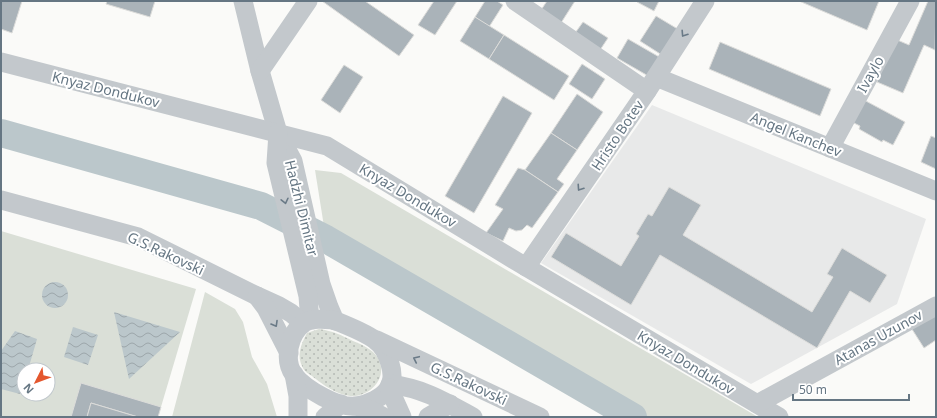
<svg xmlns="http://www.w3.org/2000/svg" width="937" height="418" viewBox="0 0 937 418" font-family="'Noto Sans',sans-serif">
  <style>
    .built { fill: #e8e9e9 }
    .grass { fill: url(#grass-dots) }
    .green { fill: #dadfd7; fill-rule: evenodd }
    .water { fill: url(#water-waves) }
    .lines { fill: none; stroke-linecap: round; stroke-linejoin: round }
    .river { stroke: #bbc7cb; stroke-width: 28 }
    .building { fill: #aab3b9; stroke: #dcdcda }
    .minor { stroke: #c3c8cc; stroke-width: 19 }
    .oneway { stroke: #6a7a87 }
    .labels { text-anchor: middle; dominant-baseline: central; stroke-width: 4; stroke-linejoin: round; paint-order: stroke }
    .street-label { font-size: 14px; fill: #657683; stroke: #fff }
  </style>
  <defs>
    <pattern id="grass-dots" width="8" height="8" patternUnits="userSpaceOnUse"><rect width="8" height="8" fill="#dadfd7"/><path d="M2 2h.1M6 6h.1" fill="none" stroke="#b4b9b4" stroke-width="1.8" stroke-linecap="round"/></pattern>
    <pattern id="water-waves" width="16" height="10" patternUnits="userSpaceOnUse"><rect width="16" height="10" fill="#bbc7cb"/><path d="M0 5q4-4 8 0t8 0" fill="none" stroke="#9ca6aa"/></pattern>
  </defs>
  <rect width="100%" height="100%" fill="#fafaf8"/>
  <!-- built -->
  <polygon class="built" points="652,105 926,219 897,304 751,384 541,263"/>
  <!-- grass -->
  <path class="grass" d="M319,329c14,2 22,6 34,12 10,4 19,8 25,17 10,18 -5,36 -23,38 -15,1 -32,-11 -43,-20 -3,-2 -8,-5 -9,-8 -7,-12 -2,-24 4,-35z"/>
  <!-- green -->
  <g class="green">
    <polygon points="315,170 341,173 758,417 633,417 326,239"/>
    <path d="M1,231l195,58 -38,128h-157zM24,370h24v24h-24z"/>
    <polygon points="205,292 235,309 243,322 252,357 267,384 277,417 172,417"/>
  </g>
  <!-- water -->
  <g class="water">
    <circle cx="55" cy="295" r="13"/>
    <polygon points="114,312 180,332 129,379"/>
    <polygon points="73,327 98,335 88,365 64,357"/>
    <polygon points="15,331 37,339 28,370 24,370 24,382 20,394 1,389 1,351"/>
  </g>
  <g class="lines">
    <!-- river -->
    <polyline class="river" points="1,133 261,206 326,239 633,417"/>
  </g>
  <!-- building -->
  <g class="building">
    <polygon points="1,1 22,1 12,33 1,29"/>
    <polygon points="107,1 155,1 150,17 106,4"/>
    <polygon points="322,1 365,1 414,35 399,56"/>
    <polygon points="434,1 457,1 435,35 418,25"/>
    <polygon points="485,1 497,1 503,5 489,27 475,17"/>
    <polygon points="547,1 575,1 559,26 539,13"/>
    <polygon points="638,1 659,1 654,11 637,2"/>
    <polygon points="799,1 879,1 867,30"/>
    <polygon points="928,1 936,1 935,50 924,45 903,93 877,82 895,39 909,45"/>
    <polygon points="656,16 681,31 665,57 640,41"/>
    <polygon points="475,17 504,35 489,59 460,41"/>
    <polygon points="583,22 608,38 598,53 573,36"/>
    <polygon points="504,35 569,76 554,100 489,59"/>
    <polygon points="628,39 661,58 650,77 617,58"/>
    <polygon points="720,42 831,89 820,116 709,69"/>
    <polygon points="582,64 605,79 592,99 569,84"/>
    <polygon points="344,65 363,77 340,113 321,100"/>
    <polygon points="577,94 603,112 577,150 551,133"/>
    <polygon points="503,96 532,113 474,213 445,196"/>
    <polygon points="864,100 905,122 893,145 883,140 882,142 859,129 860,126 852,122"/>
    <polygon points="551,133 577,150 557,179 564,184 558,192 525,170"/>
    <polygon points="931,136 936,138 936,169 921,162"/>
    <polygon points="518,168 525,170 558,192 532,228 527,225 522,230 516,231 509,228 503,241 486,233 503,209 495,205"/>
    <polygon points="669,187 701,205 683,235 812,312 833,277 827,274 842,248 887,275 870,303 850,291 817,348 660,255 631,305 551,257 566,233 621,266 639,236 636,234 648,214 652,216"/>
    <polygon points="936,309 936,340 924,348 910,326"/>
    <polygon points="81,383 161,407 158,417 138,417 91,403 87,417 71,417"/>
    <polygon points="91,403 138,417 87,417"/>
  </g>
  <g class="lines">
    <!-- minor -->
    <g class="minor">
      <polyline points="243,1 260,71 278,133 293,161 321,284 329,307 335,321"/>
      <polyline points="515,1 647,91"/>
      <polyline points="1,62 327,146 526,267 779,417"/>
      <polyline points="260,71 308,1"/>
      <polyline points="656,77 936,191"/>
      <polyline points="278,133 276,163 308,296 309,309 307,321"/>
      <polyline points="830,148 910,1"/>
      <polyline points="1,200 138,237 257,296 279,306 291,313 303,323"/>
      <polyline points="526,267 647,91 705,1"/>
      <polyline points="257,296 266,308 289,353"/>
      <path d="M318,319c6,1 13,0 18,2 10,4 31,13 39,19 12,8 23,36 13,49 -6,9 -20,15 -31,17 -18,3 -52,-17 -63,-31 -11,-15 -5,-42 10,-52 4,-3 10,-3 14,-4z"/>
      <polyline points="377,340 540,417"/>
      <polyline points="294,374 298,396 298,417"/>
      <path d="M390,384c35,5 54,17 83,33"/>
      <polyline points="389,388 402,417"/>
      <polyline points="757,404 936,306"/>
      <polyline points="356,406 371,410 384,417"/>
      <polyline points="325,417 341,404"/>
      <polyline points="428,417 450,404"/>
    </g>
  </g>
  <!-- one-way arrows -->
  <defs><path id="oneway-chevron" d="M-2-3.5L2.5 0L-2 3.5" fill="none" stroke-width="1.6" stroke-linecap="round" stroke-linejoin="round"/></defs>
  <g class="oneway">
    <use href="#oneway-chevron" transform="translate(684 34) rotate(123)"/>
    <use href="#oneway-chevron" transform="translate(580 188) rotate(124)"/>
    <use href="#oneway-chevron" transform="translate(285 201) rotate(77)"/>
    <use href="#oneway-chevron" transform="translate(275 324) rotate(60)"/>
    <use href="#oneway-chevron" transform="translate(416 359) rotate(-155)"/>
  </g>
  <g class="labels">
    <!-- street labels -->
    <g class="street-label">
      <text transform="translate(870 74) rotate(-61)">Ivaylo</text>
      <text transform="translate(106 89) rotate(14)">Knyaz Dondukov</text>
      <text transform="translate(796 134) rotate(22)">Angel Kanchev</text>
      <text transform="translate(617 135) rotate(-56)">Hristo Botev</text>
      <text transform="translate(408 195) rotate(31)">Knyaz Dondukov</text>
      <text transform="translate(302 208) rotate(76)">Hadzhi Dimitar</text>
      <text transform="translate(166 253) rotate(25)">G.S.Rakovski</text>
      <text transform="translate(878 337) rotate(-29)">Atanas Uzunov</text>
      <text transform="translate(686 362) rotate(31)">Knyaz Dondukov</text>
      <text transform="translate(469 383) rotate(25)">G.S.Rakovski</text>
    </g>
  </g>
  <!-- border -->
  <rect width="937" height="418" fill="none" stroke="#657683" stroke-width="4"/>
  <!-- north arrow -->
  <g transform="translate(36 382) rotate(228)"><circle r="19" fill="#ffffff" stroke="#c1c8cd"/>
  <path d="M0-3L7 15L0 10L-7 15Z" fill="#e4572e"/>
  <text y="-6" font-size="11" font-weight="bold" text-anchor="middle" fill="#657683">N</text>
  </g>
  <!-- scale -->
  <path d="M793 394v6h116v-6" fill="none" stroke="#657683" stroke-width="2"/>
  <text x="799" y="394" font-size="12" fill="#657683" stroke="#ffffff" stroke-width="3" paint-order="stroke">50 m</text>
</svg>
